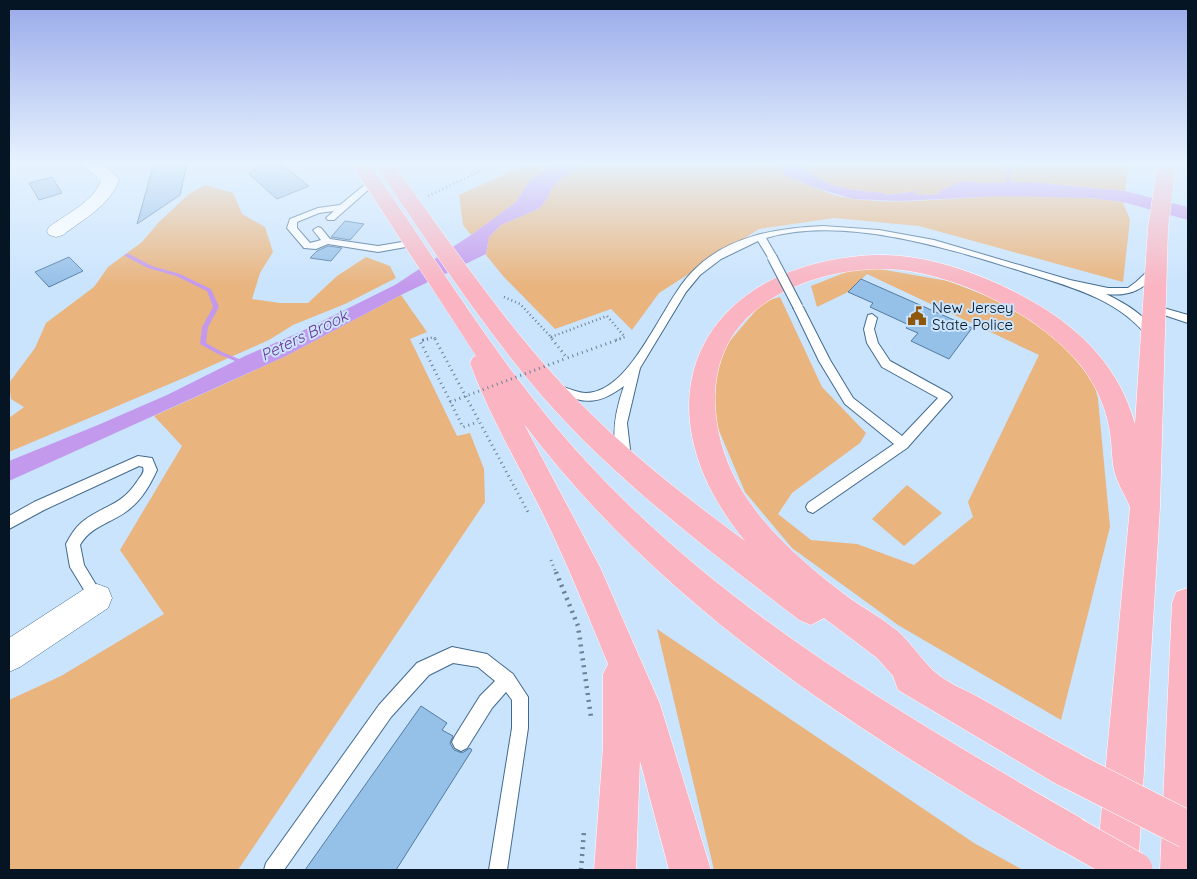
<svg xmlns="http://www.w3.org/2000/svg" width="1197" height="879" viewBox="0 0 1197 879" font-family="Quicksand,sans-serif">
  <style>
    .green { fill: #e9b47e }
    .water { fill: #c399ed }
    .lines { fill: none; stroke-linecap: round; stroke-linejoin: round }
    .stream { fill: #c399ed; fill-rule: evenodd }
    .building { fill: #95c0e8; stroke: #537ca2 }
    .service-casing { stroke: #426a8f; stroke-width: 2 }
    .minor-casing { stroke: #426a8f; stroke-width: 1 }
    .trunk-casing { stroke: #fff; stroke-width: 1 }
    .path-far2 { stroke: #6b8094; stroke-width: 2.5; stroke-dasharray: 1 3; stroke-linecap: butt }
    .path-far1 { stroke: #6b8094; stroke-width: 3; stroke-dasharray: 1 4; stroke-linecap: butt }
    .path { stroke: #6b8094; stroke-width: 4.5; stroke-dasharray: 2 5; stroke-linecap: butt }
    .service { fill: #fff; fill-rule: evenodd }
    .minor { fill: #fff; fill-rule: evenodd }
    .trunk { fill: #fab4c2; fill-rule: evenodd }
    .service-bridge-casing { stroke: #426a8f; stroke-width: 11; stroke-linecap: butt }
    .trunk-bridge-casing { stroke: #fff; stroke-width: 38; stroke-linecap: butt }
    .path-bridge { stroke: #6b8094; stroke-width: 3; stroke-dasharray: 1 4; stroke-linecap: butt }
    .service-bridge { stroke: #fff; stroke-width: 9 }
    .trunk-bridge { stroke: #fab4c2; stroke-width: 37 }
    .labels { text-anchor: middle; dominant-baseline: central; stroke-width: 4; stroke-linejoin: round; paint-order: stroke }
    .poi-label { font-size: 15px; fill: #051523; stroke: #cae4fd; text-anchor: start }
    .water-label { font-size: 16px; font-style: italic; fill: #693395; stroke: #cae4fd }
  </style>
  <rect width="100%" height="100%" fill="#cae4fd"/>
  <!-- green -->
  <g class="green">
    <polygon points="529,163 558,163 529,181 516,202 471,235 463,225 459,195"/>
    <path d="M587,163h194l4,12c21,9 45,21 68,24 46,6 99,-1 145,-3 41,-2 85,0 125,6l7,18 -7,62 -204,-56 -85,-8 -75,11 -100,64 -27,37 -21,-21 -56,20 -52,-53 -17,-21 3,-18 12,-12 39,-17 8,-11 4,-9 10,-11z"/>
    <path d="M800,163h329l-4,28 -95,-9 -50,1 -17,-2 -18,7 -10,7 -24,-1 5,-3 -30,4 -2,-2c-27,-2 -68,-6 -84,-30z"/>
    <polygon points="205,185 233,193 242,214 265,227 273,252 260,273 252,299 280,303 308,303 337,276 366,257 390,266 396,278 345,304 293,325 269,340 186,377 9,452 9,418 24,407 11,399 9,383 35,348 46,323 94,287 108,267 142,242 159,222 190,193"/>
    <polygon points="874,268 948,281 1005,303 1059,340 1094,382 1098,399 1110,527 1061,720 898,625 792,548 745,492 715,421 715,382 723,349 763,302 780,297 822,387 866,433 860,443 792,493 778,514 811,540 857,544 914,565 973,517 968,502 1039,355 867,274 848,292 817,307 811,286 854,269"/>
    <polygon points="401,295 427,332 410,339 457,436 470,433 484,469 485,502 238,870 9,870 9,700 61,676 164,614 120,550 182,446 154,416 286,356"/>
    <polygon points="907,485 942,513 904,546 872,519"/>
    <polygon points="657,629 974,843 1023,870 714,870"/>
  </g>
  <!-- water -->
  <g class="water">
    <polygon points="558,163 587,163 562,177 552,188 548,197 540,208 501,225 489,237 486,254 401,295 286,356 9,481 9,461 98,425 167,395 245,356 298,333 395,285 471,235 516,202 529,181"/>
    <path d="M781,163h19c16,24 57,28 84,30l2,2 33,-4 -6,3 22,1 10,-7 18,-7 17,2 50,-1 95,9 63,16v13l-65,-18 -31,-4 -92,-2 -100,5 -47,-2 -40,-12 -28,-12z"/>
  </g>
  <g class="lines">
    <!-- stream -->
    <g class="stream">
      <polygon points="1004,163 1008,163 1012,166 1010,178 1014,189 1014,190 1010,189 1006,178 1008,166"/>
      <polygon points="125,254 129,254 152,266 180,274 211,289 219,307 208,327 206,343 222,352 239,359 242,365 241,366 237,366 235,361 218,354 200,344 202,327 213,307 207,291 176,276 148,268 125,256"/>
    </g>
  </g>
  <!-- building -->
  <g class="building">
    <polygon points="154,163 187,163 180,195 137,224"/>
    <polygon points="264,163 280,163 309,186 277,199 249,174"/>
    <polygon points="52,177 62,193 39,200 29,183"/>
    <polygon points="345,221 364,224 350,240 331,237"/>
    <polygon points="328,246 342,248 331,261 310,258 317,251"/>
    <polygon points="69,257 83,271 49,287 35,272"/>
    <polygon points="861,279 972,328 949,359 911,341 918,333 906,328 909,325 870,307 873,303 848,292"/>
    <polygon points="421,706 447,723 442,730 453,736 450,743 454,750 462,753 470,748 472,750 396,870 305,870"/>
  </g>
  <g class="lines">
    <!-- service casing -->
    <g class="service-casing">
      <g id="service">
        <polygon points="373,178 377,181 376,183 334,220 328,220 326,218 334,211 319,213 297,222 297,228 310,243 321,240 313,230 318,227 321,228 330,239 378,246 414,240 417,241 417,245 378,252 328,244 316,249 304,248 287,228 290,219 318,208 340,205"/>
        <path d="M823,226l56,4 55,10 136,40 38,8h20l8,-6 15,-14h8l1,2c-15,19 -30,27 -54,24 20,10 38,20 50,39l-1,3h-8c-31,-39 -81,-50 -126,-65 -74,-23 -178,-56 -255,-33l11,19 -2,2h-6l-11,-18 -37,18 -21,16 -14,17 -46,76 -13,55 4,35 -1,4 -5,1 -5,-1c-11,-24 -4,-53 4,-76 -27,20 -38,17 -68,7l-2,-3 6,-4c8,2 18,7 26,7 47,-1 76,-92 107,-122 34,-35 84,-43 130,-45z"/>
        <polygon points="798,304 803,307 830,360 853,398 902,436 938,398 882,367 867,343 864,329 868,315 872,314 877,318 874,329 878,343 890,361 950,394 952,397 907,448 813,513 808,511 806,507 808,503 894,444 845,404 819,361 793,307"/>
        <polygon points="1153,305 1188,315 1188,323 1149,310 1148,308"/>
        <path d="M138,456l14,2 5,12c-7,15 -15,30 -30,41 -16,12 -36,15 -47,34l4,20 20,33 -2,5 -5,2 -5,-2 -22,-36 -4,-23c4,-8 9,-16 16,-22 21,-17 39,-15 56,-42 3,-4 7,-8 5,-13l-4,-1 -95,44 -35,19v-13l25,-14z"/>
        <polygon points="452,647 487,654 513,674 528,697 528,728 507,870 489,870 512,728 512,700 506,692 492,708 467,748 461,751 455,748 452,742 455,736 480,696 495,681 478,667 453,663 429,675 391,717 284,870 264,870 266,863 379,705 417,663"/>
      </g>
    </g>
    <!-- minor casing -->
    <g class="minor-casing">
      <g id="minor">
        <path d="M81,163c16,-2 27,2 38,17 -9,26 -36,39 -56,55l-7,2 -7,-2 -2,-4 2,-4c17,-13 44,-25 52,-46z"/>
        <polygon points="97,584 108,588 112,598 108,608 20,667 9,672 9,638 86,588"/>
      </g>
    </g>
    <!-- trunk casing -->
    <g class="trunk-casing">
      <g id="trunk">
        <path d="M351,163h18c70,100 133,207 216,297 140,153 323,258 501,361l6,14 -6,14 -14,6 -14,-6c-200,-118 -392,-237 -534,-425l76,143 60,137 51,166h-42l-29,-109 -4,109h-42l9,-123v-73l5,-10c-21,-51 -41,-101 -65,-150 -25,-50 -54,-99 -73,-151l3,-6 3,-1z"/>
        <path d="M374,163h18c55,74 106,152 169,220 55,60 119,110 184,158 -113,-137 -47,-277 129,-286 54,-2 115,21 161,48 48,28 85,66 100,121l13,-196 10,-65h18l-8,65 -8,279 -22,363h-42l34,-363c-5,-12 -13,-24 -16,-37 -2,-9 -2,-19 -3,-29 -2,-26 -13,-53 -29,-74 -40,-50 -117,-89 -180,-97 -63,-7 -152,19 -178,82 -16,37 -9,82 7,118 23,51 73,94 117,127 14,10 29,18 43,29 18,12 28,32 44,46 12,11 31,18 45,26 35,20 70,40 106,59l5,14 -5,14 -14,5 -14,-5 -160,-95 -5,-14 -16,-18 -53,-40 -13,7 -12,-5c-89,-69 -182,-138 -257,-224 -62,-72 -114,-154 -168,-233z"/>
        <polygon points="1188,588 1188,870 1160,870 1172,603 1176,592"/>
      </g>
    </g>
    <!-- path-far2 -->
    <g class="path-far2">
      <polyline points="428,196 497,163"/>
      <polyline points="504,297 520,304 551,337"/>
      <polyline points="551,337 553,340"/>
      <polyline points="551,337 607,316 625,337 616,340"/>
      <polyline points="423,340 434,337 436,340"/>
    </g>
    <!-- path-far1 -->
    <g class="path-far1">
      <polyline points="428,339 420,341 463,427 478,422"/>
      <polyline points="435,339 529,514"/>
      <polyline points="552,339 567,358 620,339"/>
      <polyline points="551,560 556,573"/>
    </g>
    <!-- path -->
    <g class="path">
      <polyline points="556,572 578,626 591,717"/>
      <polyline points="581,870 584,831"/>
    </g>
    <!-- service -->
    <use href="#service" class="service"/>
    <!-- minor -->
    <use href="#minor" class="minor"/>
    <!-- trunk -->
    <use href="#trunk" class="trunk"/>
    <!-- service-bridge casing -->
    <g class="service-bridge-casing">
      <polyline id="service-bridge" points="772,257 798,307"/>
    </g>
    <!-- trunk-bridge casing -->
    <g class="trunk-bridge-casing">
      <g id="trunk-bridge">
        <polyline points="1072,771 1188,830"/>
        <polyline points="1072,835 1134,870"/>
      </g>
    </g>
    <!-- path-bridge -->
    <polyline class="path-bridge" points="450,402 567,358"/>
    <!-- service-bridge -->
    <use href="#service-bridge" class="service-bridge"/>
    <!-- trunk-bridge -->
    <use href="#trunk-bridge" class="trunk-bridge"/>
  </g>
  <!-- sky -->
  <linearGradient id="sky" x2="0" y2="1"><stop stop-color="#99a9ea"/><stop offset="0.57" stop-color="#e7f3fe"/><stop offset="1" stop-color="#e7f3fe" stop-opacity="0"/></linearGradient>
  <rect width="1197" height="286" fill="url(#sky)"/>
  <!-- icons -->
  <defs>
    <g id="civic-bare" transform="scale(1.5)"><path d="M-.6-6.5H3V-4.5H.6V-3L4-1V1h2V6H-6V1h2V-1L-.6-3ZM-1.2 2.5V6h2.4V2.5Z" fill="#8e570c" stroke="#cae4fd" stroke-width="2.5" paint-order="stroke"/></g>
  </defs>
  <g fill-rule="evenodd">
    <use href="#civic-bare" x="917" y="316"/>
  </g>
  <g class="labels">
    <!-- poi labels -->
    <g class="poi-label">
      <text x="932" y="307">New Jersey<tspan x="932" dy="17">State Police</tspan></text>
    </g>
    <!-- water labels -->
    <g class="water-label">
      <text transform="translate(304 335) rotate(-26)">Peters Brook</text>
    </g>
  </g>
  <!-- border -->
  <rect width="1197" height="879" fill="none" stroke="#051523" stroke-width="20"/>
</svg>
